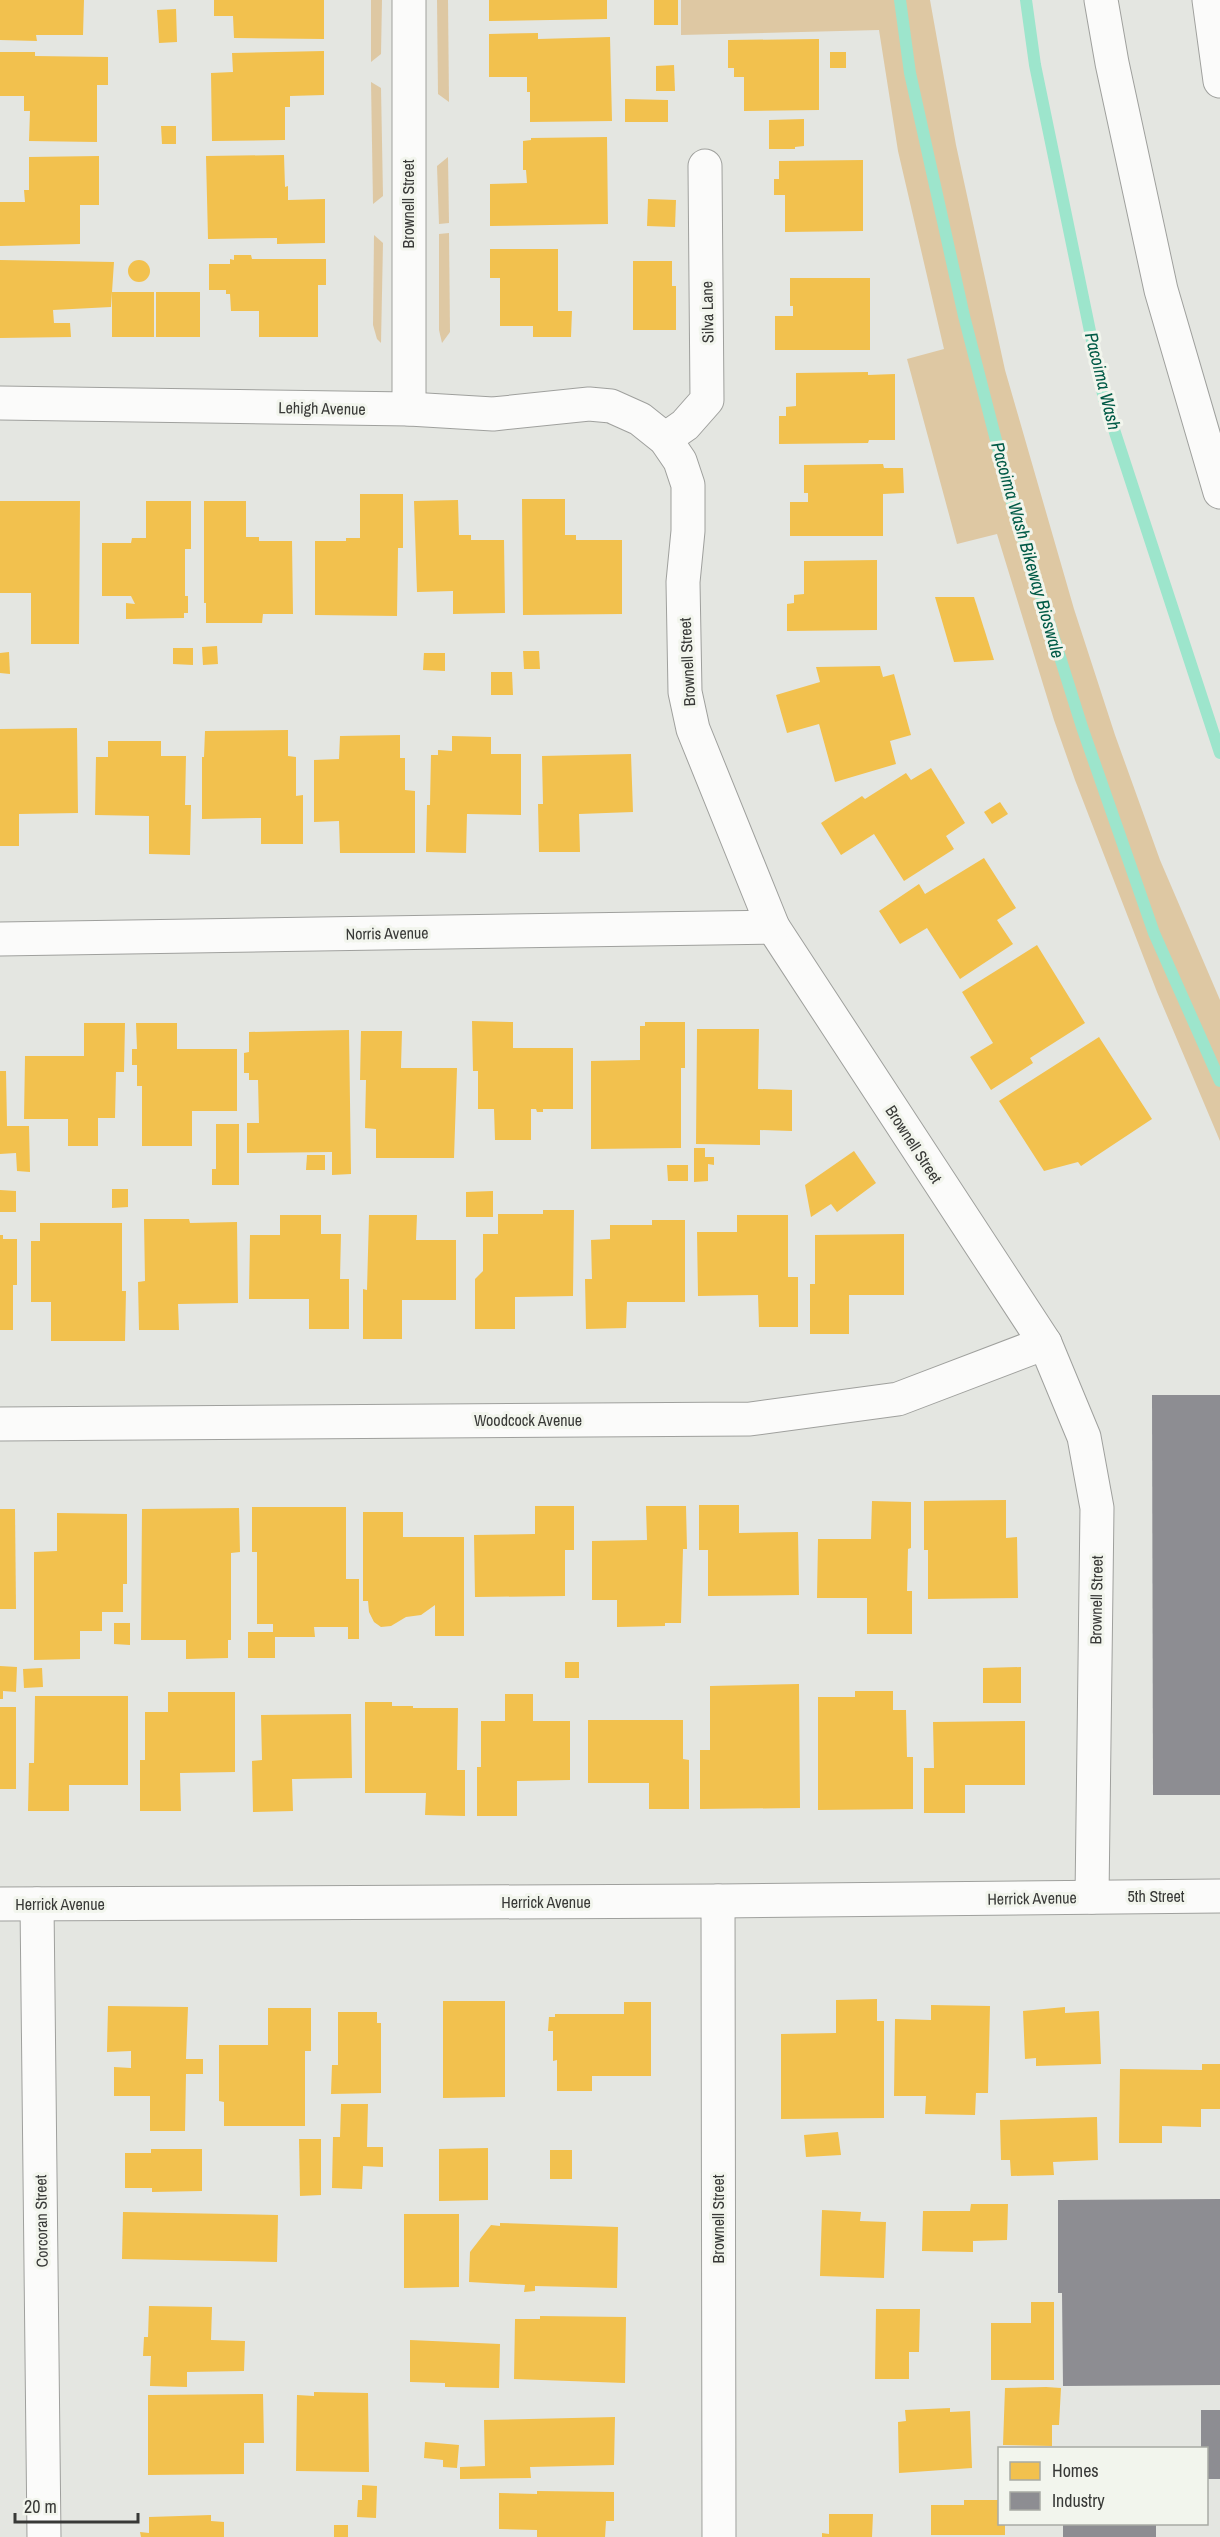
<svg xmlns="http://www.w3.org/2000/svg" width="1220" height="2537" viewBox="0 0 1220 2537" font-family="'Archivo Narrow',sans-serif">
  <style>
    .green { fill: #dec8a3 }
    .homes { fill: #f2c14e }
    .industry { fill: #8d8d92 }
    .lines { fill: none; stroke-linecap: round; stroke-linejoin: round }
    .stream { stroke: #9de5cc; stroke-width: 12 }
    .minor-casing { stroke: #9fa09d; stroke-width: 35 }
    .minor { stroke: #fbfbfa; stroke-width: 33 }
    .labels { text-anchor: middle; dominant-baseline: central; stroke-width: 6; stroke-linejoin: round; paint-order: stroke }
    .street-label { font-size: 16px; fill: #383937; stroke: #f2f5ed }
    .water-label { font-size: 18px; font-style: italic; fill: #005a46; stroke: #f2f5ed }
  </style>
  <rect width="100%" height="100%" fill="#e4e6e1"/>
  <!-- green -->
  <g class="green">
    <polygon points="371,0 382,0 381,54 371,62"/>
    <polygon points="437,0 448,0 449,102 438,94"/>
    <polygon points="681,0 930,0 956,145 1005,370 1074,609 1115,735 1160,860 1220,1000 1220,1141 1157,992 1075,780 1054,720 997,534 957,544 907,359 944,349 898,151 879,30 681,35"/>
    <polygon points="371,82 381,88 383,196 373,204"/>
    <polygon points="448,157 449,223 439,224 437,166"/>
    <polygon points="449,233 450,332 442,343 439,330 439,234"/>
    <polygon points="374,235 383,243 381,343 377,339 373,325"/>
  </g>
  <!-- homes -->
  <g class="homes">
    <polygon points="0,0 84,0 83,35 36,35 37,41 0,40"/>
    <polygon points="214,0 324,0 324,39 234,38 233,16 214,16"/>
    <polygon points="489,0 607,0 607,19 489,21"/>
    <rect x="654" y="0" width="24" height="25"/>
    <polygon points="176,9 177,42 159,43 157,10"/>
    <polygon points="538,33 538,39 610,37 612,121 530,122 530,92 527,92 527,77 489,77 489,34"/>
    <polygon points="819,39 819,110 744,111 744,77 734,77 734,68 728,68 728,40"/>
    <polygon points="324,51 324,95 290,96 290,107 285,107 285,140 212,141 211,73 233,72 232,53"/>
    <polygon points="0,52 35,52 35,56 108,57 108,85 97,85 97,142 29,141 30,111 24,111 24,96 0,96"/>
    <rect x="830" y="52" width="16" height="16"/>
    <polygon points="674,65 675,91 656,91 656,66"/>
    <polygon points="625,99 668,100 668,122 625,122"/>
    <polygon points="804,119 804,146 795,147 795,149 769,149 769,120"/>
    <polygon points="161,126 176,126 176,144 162,144"/>
    <polygon points="607,137 608,224 490,226 490,184 527,183 526,170 523,170 523,141 531,140 531,138"/>
    <polygon points="284,155 285,187 288,186 288,200 325,199 325,243 277,244 277,238 208,239 206,156"/>
    <polygon points="99,156 99,205 80,205 80,244 0,246 0,202 25,202 24,190 29,190 29,157"/>
    <polygon points="863,160 863,231 785,232 785,195 774,195 774,179 779,179 779,161"/>
    <polygon points="648,199 676,200 675,227 647,226"/>
    <polygon points="490,249 558,249 558,311 572,311 571,337 533,337 533,326 500,326 500,278 490,278"/>
    <polygon points="234,255 251,255 252,259 326,259 326,285 318,285 318,337 259,337 259,311 231,311 230,294 226,294 226,290 209,290 209,264 230,264 230,259 234,260"/>
    <circle cx="139" cy="271" r="11"/>
    <polygon points="0,260 114,262 111,307 53,310 54,323 70,323 71,337 0,338"/>
    <polygon points="633,261 672,261 672,286 676,286 676,330 633,330"/>
    <polygon points="790,278 870,278 870,350 775,350 775,316 793,316 793,306 790,306"/>
    <rect x="112" y="292" width="42" height="45"/>
    <rect x="156" y="292" width="44" height="45"/>
    <polygon points="868,372 868,375 895,374 895,440 869,440 868,443 779,444 779,416 786,416 786,407 796,406 796,373"/>
    <polygon points="883,464 884,468 903,468 904,493 883,494 883,536 790,536 790,502 808,502 808,493 804,493 804,465"/>
    <polygon points="360,494 403,494 403,548 398,548 397,616 315,615 315,541 346,541 346,538 360,538"/>
    <polygon points="522,499 565,499 565,535 576,535 576,540 622,540 622,614 523,615"/>
    <polygon points="458,500 459,535 471,535 471,540 504,540 505,613 453,614 453,591 417,592 414,501"/>
    <polygon points="0,501 80,501 79,644 31,644 31,593 0,593"/>
    <polygon points="146,501 191,501 191,549 185,549 185,596 188,596 188,613 184,613 184,618 126,619 126,603 135,604 131,596 102,596 102,543 131,543 132,538 146,538"/>
    <polygon points="204,501 246,501 246,537 259,537 259,541 292,541 293,614 263,614 262,623 206,623 206,603 204,603"/>
    <polygon points="877,560 877,630 787,631 787,604 794,603 794,595 804,594 804,561"/>
    <polygon points="935,597 974,597 994,660 954,662"/>
    <polygon points="217,646 218,664 203,665 202,647"/>
    <polygon points="173,648 193,648 193,665 173,664"/>
    <polygon points="523,651 539,651 540,669 524,669"/>
    <polygon points="9,652 10,674 0,673 0,653"/>
    <polygon points="424,653 445,653 445,671 423,670"/>
    <polygon points="880,666 883,677 894,674 911,735 890,741 896,764 835,782 819,724 787,733 776,695 820,682 816,667"/>
    <polygon points="491,672 512,672 513,695 491,695"/>
    <polygon points="77,728 78,813 19,814 19,846 0,846 0,729"/>
    <polygon points="288,730 288,756 296,757 296,796 303,795 303,844 261,844 261,818 202,819 202,757 204,757 205,731"/>
    <polygon points="400,735 400,758 405,758 405,790 415,791 415,853 340,853 339,821 314,822 314,760 339,759 340,736"/>
    <polygon points="452,736 491,737 491,754 521,754 521,815 467,814 466,853 426,852 427,805 430,805 431,755 438,755 438,750 452,751"/>
    <polygon points="108,741 161,741 161,756 186,756 185,805 191,805 190,855 149,854 149,816 95,815 96,757 108,757"/>
    <polygon points="631,754 633,812 579,814 580,852 539,852 538,804 543,804 542,756"/>
    <polygon points="931,768 965,823 946,836 954,849 904,881 874,834 841,855 821,823 862,796 865,799 906,773 911,780"/>
    <polygon points="1000,802 1008,814 992,824 984,812"/>
    <polygon points="984,858 1016,908 997,920 1013,944 960,979 927,928 900,944 879,911 919,884 925,894"/>
    <polygon points="1037,945 1085,1023 1030,1058 1033,1063 991,1090 970,1057 993,1043 962,992"/>
    <polygon points="472,1021 513,1022 513,1048 573,1048 573,1109 543,1109 543,1112 537,1112 536,1109 531,1109 531,1140 495,1140 494,1109 478,1109 478,1071 473,1071"/>
    <polygon points="645,1022 685,1022 685,1068 681,1068 681,1148 591,1149 591,1061 640,1060 640,1026 645,1026"/>
    <polygon points="84,1023 125,1023 124,1072 116,1072 115,1118 98,1118 98,1146 68,1146 68,1119 24,1119 25,1056 84,1056"/>
    <polygon points="136,1023 177,1023 177,1049 237,1049 237,1111 192,1111 192,1146 142,1146 142,1086 137,1086 137,1065 132,1065 132,1049 137,1049"/>
    <polygon points="697,1029 759,1029 758,1089 792,1090 792,1131 760,1130 760,1145 696,1144"/>
    <polygon points="349,1030 351,1174 332,1175 332,1152 247,1153 247,1123 259,1123 258,1080 249,1080 249,1073 244,1073 244,1053 249,1052 249,1032"/>
    <polygon points="361,1031 402,1031 401,1068 457,1068 454,1158 376,1158 376,1129 365,1128 366,1080 360,1080"/>
    <polygon points="1099,1037 1152,1119 1081,1166 1078,1162 1044,1171 999,1101"/>
    <polygon points="0,1071 6,1071 7,1126 29,1126 30,1172 17,1171 16,1153 0,1154"/>
    <polygon points="216,1124 239,1124 239,1185 212,1185 212,1169 216,1169"/>
    <polygon points="694,1148 705,1148 705,1157 714,1157 714,1165 708,1164 708,1181 694,1182"/>
    <polygon points="854,1151 876,1183 837,1212 831,1204 811,1217 805,1185"/>
    <polygon points="307,1155 325,1155 325,1170 306,1170"/>
    <polygon points="667,1165 688,1165 688,1181 668,1181"/>
    <polygon points="112,1189 128,1189 128,1207 112,1208"/>
    <polygon points="0,1190 16,1191 16,1212 0,1212"/>
    <polygon points="493,1191 493,1217 466,1217 466,1192"/>
    <polygon points="543,1210 574,1210 573,1296 515,1297 515,1329 475,1329 475,1279 483,1271 483,1234 498,1234 498,1214 543,1214"/>
    <polygon points="280,1215 321,1215 321,1234 341,1234 340,1279 349,1279 349,1329 309,1329 309,1299 249,1299 250,1235 280,1235"/>
    <polygon points="369,1215 417,1215 416,1240 456,1240 456,1300 402,1300 402,1339 363,1339 363,1289 367,1290"/>
    <polygon points="737,1215 788,1215 788,1277 798,1277 798,1327 759,1327 758,1295 698,1296 697,1232 737,1232"/>
    <polygon points="144,1219 189,1219 190,1223 237,1222 238,1303 178,1304 179,1330 139,1330 138,1282 145,1281"/>
    <polygon points="652,1220 685,1220 685,1302 627,1302 626,1328 586,1329 585,1279 592,1279 591,1240 610,1239 610,1225 652,1225"/>
    <polygon points="40,1223 122,1223 122,1291 126,1291 125,1341 51,1341 51,1302 31,1302 31,1241 40,1241"/>
    <polygon points="904,1234 904,1295 849,1295 849,1334 810,1334 810,1284 815,1284 815,1235"/>
    <polygon points="0,1235 3,1235 3,1239 17,1239 17,1285 13,1285 13,1330 0,1330"/>
    <polygon points="1006,1500 1006,1538 1017,1537 1018,1598 928,1599 928,1550 924,1550 924,1501"/>
    <polygon points="872,1501 911,1502 911,1548 908,1549 907,1591 912,1591 912,1634 867,1634 867,1598 817,1598 818,1539 871,1539"/>
    <polygon points="699,1505 739,1505 739,1533 798,1532 799,1595 708,1596 708,1550 699,1550"/>
    <polygon points="535,1506 574,1506 574,1550 565,1550 565,1596 475,1597 474,1535 535,1534"/>
    <polygon points="646,1506 686,1506 687,1549 683,1549 681,1623 665,1623 665,1626 617,1627 617,1600 592,1600 592,1541 647,1540"/>
    <polygon points="252,1507 346,1507 346,1579 359,1579 359,1639 348,1639 348,1627 314,1627 315,1637 275,1637 275,1658 248,1658 248,1632 273,1632 273,1624 257,1624 257,1552 252,1552"/>
    <polygon points="239,1508 240,1552 231,1553 231,1640 228,1640 228,1658 186,1659 186,1640 141,1640 142,1509"/>
    <polygon points="0,1509 15,1509 16,1609 0,1609"/>
    <polygon points="363,1512 403,1512 403,1537 464,1537 464,1636 435,1636 435,1605 421,1615 406,1617 391,1626 381,1627 374,1622 369,1612 368,1601 363,1601"/>
    <polygon points="57,1513 127,1514 127,1584 123,1584 123,1612 102,1612 102,1631 80,1631 80,1659 34,1660 34,1552 57,1551"/>
    <polygon points="114,1623 130,1623 130,1645 114,1644"/>
    <rect x="565" y="1662" width="14" height="16"/>
    <polygon points="0,1666 17,1667 16,1692 3,1691 3,1699 0,1699"/>
    <polygon points="1021,1667 1021,1703 983,1703 983,1668"/>
    <polygon points="42,1668 43,1687 24,1688 23,1669"/>
    <polygon points="799,1684 800,1808 700,1809 700,1750 710,1750 710,1686"/>
    <polygon points="855,1691 893,1691 893,1710 906,1710 907,1757 913,1757 913,1809 818,1810 818,1697 855,1697"/>
    <polygon points="168,1692 235,1692 235,1772 180,1773 181,1811 140,1811 140,1760 145,1760 145,1712 168,1712"/>
    <polygon points="505,1694 533,1694 533,1721 570,1721 570,1780 517,1781 517,1816 477,1816 477,1767 481,1767 481,1721 505,1721"/>
    <polygon points="35,1696 128,1696 128,1785 69,1785 69,1811 28,1811 29,1763 34,1763"/>
    <polygon points="365,1702 392,1702 392,1706 413,1706 413,1708 458,1708 457,1770 465,1770 465,1816 425,1815 426,1793 365,1793"/>
    <rect x="0" y="1707" width="16" height="82"/>
    <polygon points="351,1714 352,1778 292,1779 293,1811 253,1812 252,1761 262,1760 261,1715"/>
    <polygon points="588,1720 683,1720 683,1759 689,1760 689,1809 649,1809 649,1783 588,1783"/>
    <polygon points="1025,1721 1025,1785 965,1785 965,1813 924,1813 924,1768 934,1768 933,1722"/>
    <polygon points="877,1999 877,2021 884,2021 884,2118 781,2119 781,2034 836,2033 836,2000"/>
    <polygon points="443,2001 505,2001 505,2097 443,2098"/>
    <polygon points="624,2002 651,2002 651,2076 592,2076 592,2091 557,2091 557,2060 553,2061 553,2031 548,2031 549,2017 555,2017 555,2014 624,2014"/>
    <polygon points="931,2005 990,2006 988,2093 976,2093 975,2115 925,2114 926,2096 894,2096 895,2019 931,2020"/>
    <polygon points="108,2006 188,2007 186,2059 203,2059 203,2074 186,2074 185,2131 150,2131 150,2096 114,2096 114,2067 131,2068 131,2051 107,2052"/>
    <polygon points="1065,2007 1065,2013 1099,2011 1101,2064 1036,2066 1036,2058 1025,2059 1023,2011"/>
    <polygon points="268,2008 311,2008 311,2051 305,2051 305,2126 224,2126 224,2102 219,2101 219,2045 268,2045"/>
    <polygon points="338,2012 377,2012 377,2023 381,2023 381,2093 331,2094 332,2065 338,2065"/>
    <polygon points="1202,2064 1220,2064 1220,2109 1201,2109 1201,2127 1162,2126 1162,2143 1119,2143 1120,2069 1202,2070"/>
    <polygon points="341,2104 368,2104 367,2147 383,2147 383,2167 363,2166 362,2189 332,2188 333,2137 340,2137"/>
    <polygon points="1097,2117 1098,2160 1053,2162 1054,2175 1011,2176 1010,2160 1001,2160 1000,2120"/>
    <polygon points="838,2132 841,2155 806,2157 804,2135"/>
    <polygon points="299,2139 321,2139 321,2195 300,2196"/>
    <polygon points="488,2148 488,2200 439,2201 439,2149"/>
    <polygon points="151,2149 202,2149 202,2191 152,2192 152,2188 125,2188 125,2153 151,2153"/>
    <rect x="550" y="2150" width="22" height="29"/>
    <polygon points="971,2204 1008,2204 1007,2240 973,2241 973,2252 922,2251 923,2211 970,2211"/>
    <polygon points="822,2210 861,2212 860,2221 886,2222 884,2278 820,2276"/>
    <polygon points="123,2212 278,2215 277,2262 122,2259"/>
    <polygon points="404,2214 459,2214 459,2287 404,2288"/>
    <polygon points="500,2223 618,2227 617,2288 535,2286 535,2291 524,2292 525,2285 469,2282 470,2252 491,2225 500,2226"/>
    <polygon points="1031,2302 1054,2302 1054,2380 991,2380 991,2323 1031,2323"/>
    <polygon points="149,2306 212,2307 211,2340 245,2341 244,2371 187,2372 187,2387 150,2386 151,2356 143,2356 144,2337 148,2337"/>
    <polygon points="876,2309 920,2309 919,2352 909,2352 909,2379 875,2379"/>
    <polygon points="540,2316 626,2317 625,2383 514,2379 515,2319 540,2319"/>
    <polygon points="410,2340 500,2344 499,2388 445,2387 445,2383 410,2382"/>
    <polygon points="1046,2387 1061,2388 1059,2425 1052,2425 1052,2446 1003,2445 1005,2388"/>
    <polygon points="314,2392 368,2393 369,2472 296,2471 297,2395 314,2396"/>
    <polygon points="263,2394 264,2443 244,2443 244,2474 148,2475 148,2395"/>
    <polygon points="950,2408 950,2412 970,2411 972,2468 899,2473 898,2422 906,2421 905,2410"/>
    <polygon points="615,2417 614,2465 530,2467 531,2478 460,2479 460,2467 485,2466 484,2420"/>
    <polygon points="425,2442 459,2445 457,2468 443,2467 443,2460 424,2458"/>
    <polygon points="362,2485 377,2486 376,2518 357,2517 358,2500 362,2500"/>
    <polygon points="537,2491 614,2492 614,2521 606,2521 605,2537 537,2537 537,2530 499,2529 499,2493 537,2494"/>
    <polygon points="964,2500 1000,2500 1000,2524 1005,2524 1005,2535 931,2535 931,2505 964,2505"/>
    <polygon points="829,2514 873,2514 872,2537 822,2537 822,2533 829,2534"/>
    <polygon points="211,2515 211,2521 224,2522 224,2537 141,2537 140,2532 149,2533 149,2517"/>
    <rect x="334" y="2525" width="14" height="12"/>
  </g>
  <!-- industry -->
  <g class="industry">
    <polygon points="1152,1395 1220,1395 1220,1795 1153,1795"/>
    <polygon points="1220,2199 1220,2385 1063,2386 1062,2293 1058,2293 1058,2200"/>
    <polygon points="1201,2410 1220,2410 1220,2479 1206,2479 1206,2448 1201,2448"/>
    <rect x="1063" y="2524" width="93" height="13"/>
  </g>
  <g class="lines">
    <!-- stream -->
    <g class="stream">
      <polyline points="900,0 910,73 964,316 1015,514 1082,727 1154,933 1220,1081"/>
      <polyline points="1026,0 1035,65 1104,399 1220,753"/>
    </g>
    <!-- minor casing -->
    <g class="minor-casing">
      <g id="minor">
        <polyline points="409,0 409,409"/>
        <polyline points="1101,0 1112,63 1161,290 1220,492"/>
        <polyline points="1209,0 1220,81"/>
        <polyline points="0,403 409,409 493,414 589,404 611,406 640,419 665,439 680,461 688,485 688,531 683,582 685,692 693,729 773,927 1045,1343 1084,1437 1097,1508 1092,1897"/>
        <polyline points="665,439 685,425 707,400 705,166"/>
        <polyline points="0,939 773,927"/>
        <polyline points="0,1424 750,1419 898,1399 1045,1343"/>
        <polyline points="718,1901 719,2537"/>
        <polyline points="0,1904 718,1901 1220,1896"/>
        <polyline points="37,1904 44,2537"/>
      </g>
    </g>
    <!-- minor -->
    <use href="#minor" class="minor"/>
  </g>
  <g class="labels">
    <!-- street labels -->
    <g class="street-label">
      <text transform="translate(408 204) rotate(-90)">Brownell Street</text>
      <text transform="translate(707 312) rotate(-91)">Silva Lane</text>
      <text transform="translate(322 408) rotate(1)">Lehigh Avenue</text>
      <text transform="translate(687 662) rotate(-93)">Brownell Street</text>
      <text transform="translate(387 933) rotate(-1)">Norris Avenue</text>
      <text transform="translate(914 1144) rotate(57)">Brownell Street</text>
      <text x="528" y="1420">Woodcock Avenue</text>
      <text transform="translate(1096 1600) rotate(-89)">Brownell Street</text>
      <text x="1156" y="1896">5th Street</text>
      <text transform="translate(1032 1898) rotate(-1)">Herrick Avenue</text>
      <text x="546" y="1902">Herrick Avenue</text>
      <text x="60" y="1904">Herrick Avenue</text>
      <text transform="translate(718 2219) rotate(-90)">Brownell Street</text>
      <text transform="translate(41 2221) rotate(-91)">Corcoran Street</text>
    </g>
    <!-- water labels -->
    <g class="water-label">
      <text transform="translate(1103 381) rotate(76)">Pacoima Wash</text>
      <text transform="translate(1028 550) rotate(74)">Pacoima Wash Bikeway Bioswale</text>
    </g>
  </g>
  <!-- legend -->
  <rect x="998" y="2447" width="210" height="78" fill="#f2f5ed" stroke="#a8aaa4" stroke-width="1.5"/>
  <rect x="1010" y="2462" width="30" height="18" fill="#f2c14e" stroke="#a8aaa4" stroke-width="1.5"/>
  <text x="1052" y="2477" font-size="18" fill="#383937">Homes</text>
  <rect x="1010" y="2492" width="30" height="18" fill="#8d8d92" stroke="#a8aaa4" stroke-width="1.5"/>
  <text x="1052" y="2507" font-size="18" fill="#383937">Industry</text>
  <!-- scale -->
  <path d="M15 2513v9h123v-9" fill="none" stroke="#383937" stroke-width="3"/>
  <text x="24" y="2513" font-size="18" fill="#383937" stroke="#f2f5ed" stroke-width="4.5" paint-order="stroke">20 m</text>
</svg>
